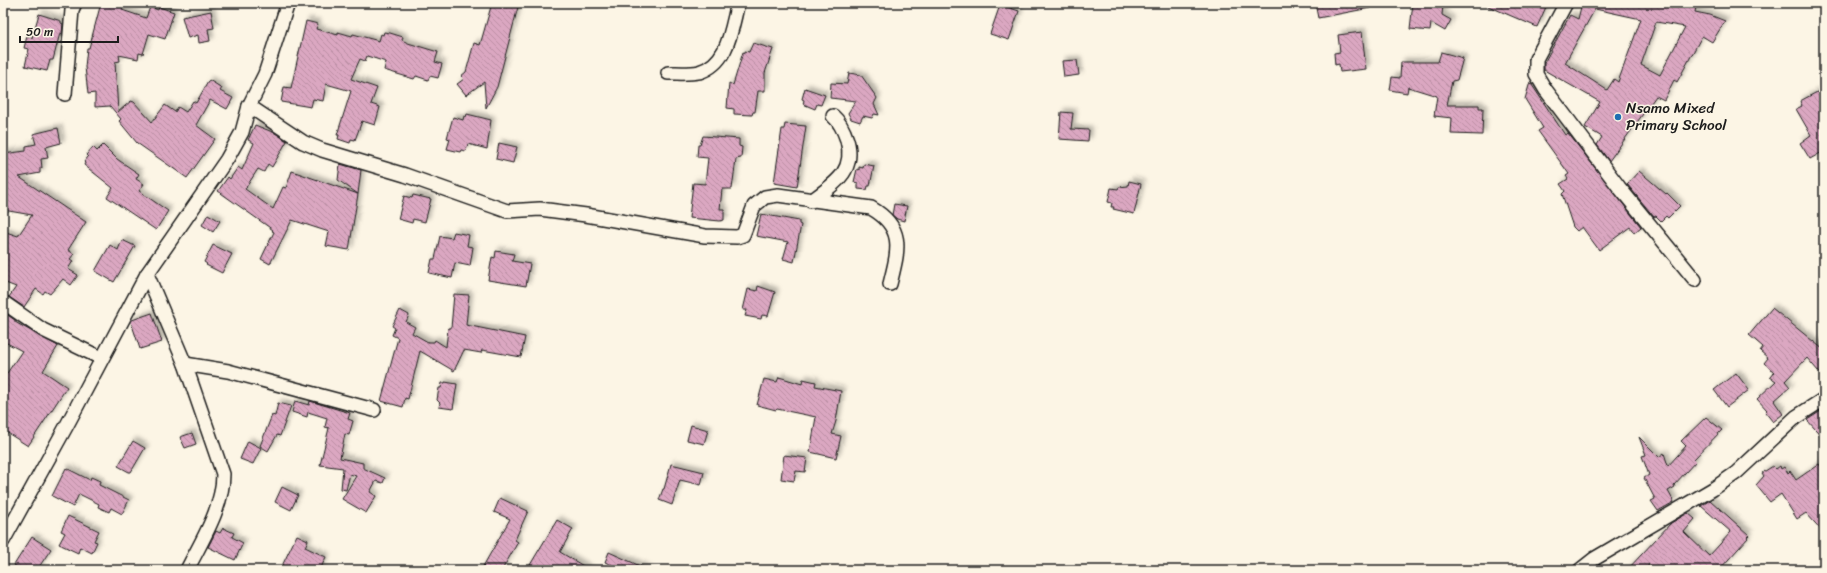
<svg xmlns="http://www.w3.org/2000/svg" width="1827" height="573" viewBox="0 0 1827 573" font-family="Sriracha,sans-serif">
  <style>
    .building { fill: url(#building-back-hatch); stroke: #1c1c1c; fill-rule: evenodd; filter: url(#shadow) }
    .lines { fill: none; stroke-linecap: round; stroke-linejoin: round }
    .minor-casing { stroke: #1c1c1c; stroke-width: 16 }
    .minor { stroke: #fcf5e5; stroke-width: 13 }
    .poi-dot { fill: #1f6fb2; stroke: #fcf5e5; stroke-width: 1.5 }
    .labels { text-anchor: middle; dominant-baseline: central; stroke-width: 3; stroke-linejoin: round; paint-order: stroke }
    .poi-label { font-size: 15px; fill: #1c1c1c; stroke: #fcf5e5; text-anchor: start }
  </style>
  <defs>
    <pattern id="building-back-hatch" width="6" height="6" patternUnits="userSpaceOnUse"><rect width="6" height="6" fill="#dba7c1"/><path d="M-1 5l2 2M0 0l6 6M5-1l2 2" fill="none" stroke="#bb8fa5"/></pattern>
    <filter id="shadow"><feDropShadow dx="3.5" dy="-3.5" stdDeviation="2" flood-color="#0004"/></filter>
  </defs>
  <rect width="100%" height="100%" fill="#fcf5e5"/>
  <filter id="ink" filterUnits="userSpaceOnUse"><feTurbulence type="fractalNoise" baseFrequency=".025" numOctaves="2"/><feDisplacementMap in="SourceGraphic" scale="8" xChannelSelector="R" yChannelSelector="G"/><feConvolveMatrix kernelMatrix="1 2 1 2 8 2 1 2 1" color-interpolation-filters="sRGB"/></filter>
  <g filter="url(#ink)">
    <!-- building -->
    <g class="building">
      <polygon points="101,3 126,3 122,10 146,18 150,7 158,10 159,7 174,12 165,39 149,34 143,54 139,53 138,59 119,55 120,61 115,62 118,112 131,101 134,102 152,122 165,105 175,112 178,107 186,112 193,101 196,103 209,80 222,88 220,91 233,98 227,109 210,100 196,125 215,139 187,178 137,143 119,121 121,119 110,106 95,107 95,93 88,94 85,67 87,48 89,48"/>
      <polygon points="492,3 505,3 518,7 497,87 486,108 484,82 466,95 457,84 464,79 461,76 466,72 474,43 480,45"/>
      <polygon points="1315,3 1369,3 1370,8 1318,18"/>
      <polygon points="1413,3 1443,5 1442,15 1451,20 1445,31 1431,23 1430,31 1410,29"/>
      <polygon points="1481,3 1537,3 1546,7 1537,27"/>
      <path d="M1582,3h115l-2,9 15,3 15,6 -13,21 -10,-6 -25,46 -3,-2 -10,20 -8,-4 -47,65 -12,-16 5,-8 -17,-10 15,-25 -56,-32v-7l26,-48 8,4zM1595,9l46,10 -23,63 -4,-3 -7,11 -42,-27zM1656,22l29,5 -25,48 -19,-10z"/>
      <polygon points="1004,6 1019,11 1009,40 990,34 999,8 1003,9"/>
      <polygon points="211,11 214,28 208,29 210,41 199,43 198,35 188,38 182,17"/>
      <polygon points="39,14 61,21 61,23 63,24 62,34 60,33 53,60 50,60 47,71 25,66 29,49 24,48 27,36 32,38"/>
      <polygon points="306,21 318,24 316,29 338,35 338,32 352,36 353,34 379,41 381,34 383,35 384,32 390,33 403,37 402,40 408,43 438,52 435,62 442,64 438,78 430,76 428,80 416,76 414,79 384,70 386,62 367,56 365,61 360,59 351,79 377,88 371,104 380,107 375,125 362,121 355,140 351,139 350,143 338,139 339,135 337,135 351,91 326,84 323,101 313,99 311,107 281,102 284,87 291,88"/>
      <polygon points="1362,32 1366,69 1340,72 1339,64 1335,65 1334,53 1340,52 1338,35"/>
      <polygon points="753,43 773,49 765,73 765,91 758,91 755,112 753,112 752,115 734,114 734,109 727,108 729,83 733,85 743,52 745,53 745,51 749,52"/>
      <polygon points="1441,52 1463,58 1457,80 1452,81 1447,105 1479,105 1479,108 1483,108 1482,135 1451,134 1452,118 1434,116 1437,96 1408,87 1407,93 1390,90 1392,77 1400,78 1401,62 1438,62"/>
      <polygon points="1077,60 1079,75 1064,77 1062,61"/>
      <polygon points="849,73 861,75 877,98 874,104 879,115 874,114 872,118 863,116 860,122 851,119 848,113 856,101 830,98 831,83 847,84"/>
      <polygon points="1530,82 1565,135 1568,133 1641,227 1634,233 1630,227 1599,250 1582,227 1577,231 1573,227 1562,194 1565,191 1560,184 1568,179 1566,176 1569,174 1538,131 1543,128 1525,99"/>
      <polygon points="805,88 825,95 821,105 817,104 815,109 803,104 804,100 802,99"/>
      <polygon points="1819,91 1824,100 1824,151 1810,159 1800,143 1811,135 1796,109 1802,106 1800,101"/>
      <polygon points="1061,112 1073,113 1071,129 1089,130 1088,141 1059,139"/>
      <polygon points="467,114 491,120 487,149 468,144 466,151 461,150 460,152 447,149 450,139 447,138 453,117 463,120 464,116 466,117"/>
      <polygon points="785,124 806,126 797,187 774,183 782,129 784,129"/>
      <polygon points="255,125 275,133 287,141 272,167 268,164 264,172 258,169 245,189 273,209 283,187 286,188 292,171 358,194 349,250 326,246 329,232 292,220 270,264 261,259 274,232 272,231 273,230 218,191 228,177 230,179 238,167 242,170 254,143 248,140"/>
      <polygon points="58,128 61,143 46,147 48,158 41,159 42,168 40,168 40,173 19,177 86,222 68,250 74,254 70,259 73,261 68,269 78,275 71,285 63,279 50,294 45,291 43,294 36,289 24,307 9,297 16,287 3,282 3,231 18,236 32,215 3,210 3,154 26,151 26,146 36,144 33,134"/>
      <polygon points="703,136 739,139 739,146 742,147 741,158 736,159 732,189 722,189 720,209 724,209 724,220 720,221 689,218 693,183 705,184 708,158 697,157 698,145 700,145"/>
      <polygon points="499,143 517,147 513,163 496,159"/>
      <polygon points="103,145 117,159 139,174 136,179 144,184 139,191 168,211 156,230 107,197 113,188 84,165 85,163 84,162 88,157 86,155 93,147 97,151"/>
      <polygon points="340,164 361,170 358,194 338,180"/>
      <polygon points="864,164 874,166 870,186 868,186 867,190 858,189 858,183 854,182 857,169 859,170 859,167 863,168"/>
      <polygon points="1639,171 1666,194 1667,193 1680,206 1668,218 1666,216 1661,221 1656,216 1654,217 1627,184"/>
      <polygon points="1129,181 1141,184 1134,214 1113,209 1114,207 1111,207 1112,203 1108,202 1111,188 1118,189 1119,187 1128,186"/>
      <polygon points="413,195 431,199 425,222 413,219 412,223 398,219 404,196 412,198"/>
      <polygon points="894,204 907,206 904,221 897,219 892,215"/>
      <polygon points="208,214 220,221 213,232 202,225"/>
      <polygon points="761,214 799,221 799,224 801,225 794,262 783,259 788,242 756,236"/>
      <polygon points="454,232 469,235 467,246 473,247 470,266 455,263 452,278 429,273 432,259 435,259 440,236 452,238"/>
      <polygon points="122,240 135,246 114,282 95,271 110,245 118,250"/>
      <polygon points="213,245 232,254 222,273 206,265 207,264 204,262"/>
      <polygon points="496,251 514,254 512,261 530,264 526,286 488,280 492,257 495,258"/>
      <polygon points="758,286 775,292 768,316 762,315 761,319 745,316 747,310 743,310 748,289 757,291"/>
      <polygon points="454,294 469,295 466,325 525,337 521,357 482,350 481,353 464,350 454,371 420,351 408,399 405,398 403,407 381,401 398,338 392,335 395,328 392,326 400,310 409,315 406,322 415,327 412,333 428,342 434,342 435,340 446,347 448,328 451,328"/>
      <polygon points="1772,308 1824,350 1824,378 1807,358 1785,381 1790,387 1774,401 1783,414 1773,422 1765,412 1767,410 1757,399 1776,381 1770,377 1774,372 1764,363 1768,358 1760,351 1763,347 1749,335"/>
      <polygon points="3,312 15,320 15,322 58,346 43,371 67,387 28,446 3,430 3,379 22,351 3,341"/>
      <polygon points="152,313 162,342 140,349 131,322 132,320"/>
      <polygon points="1736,373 1749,390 1727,407 1714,390"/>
      <polygon points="779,377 802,384 803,379 816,382 815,386 841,391 836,421 832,434 841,436 836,458 810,452 816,417 777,409 776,410 757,405 764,379 777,382"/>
      <polygon points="445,382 457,384 453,409 439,407 440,403 437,400 439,388 441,388 442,383 445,383"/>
      <polygon points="295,401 309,405 310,401 350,413 348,419 353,421 349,435 345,434 340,458 363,463 363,468 385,478 383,483 376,481 370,492 376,496 366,513 342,499 356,476 350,474 346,490 341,489 343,468 320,465 329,428 325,427 327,418 308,412 307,417 292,412"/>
      <polygon points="278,403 291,406 280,436 277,435 268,451 260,446 272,415 275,416"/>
      <polygon points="1821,411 1824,414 1824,439 1807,420"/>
      <polygon points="1706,417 1722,430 1694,459 1696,461 1674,485 1675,487 1668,491 1674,502 1658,511 1651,501 1655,499 1644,478 1649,475 1642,456 1646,455 1639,437 1659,457 1664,453 1668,466 1686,446 1681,441"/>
      <polygon points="691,425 708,430 704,444 687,440"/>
      <polygon points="192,433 196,444 185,448 180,437"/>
      <polygon points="133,441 145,448 131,472 129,472 118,466"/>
      <polygon points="248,441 261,448 253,464 240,459"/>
      <polygon points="784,455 807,458 805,472 796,471 794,481 781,479"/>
      <polygon points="671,464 704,472 701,485 680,480 672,505 659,500 663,489 664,489"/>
      <polygon points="1819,464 1824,471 1824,533 1806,513 1797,519 1781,494 1770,502 1756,485 1764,476 1762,473 1773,466 1776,469 1780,466 1781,469 1784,467 1788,473 1790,471 1796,480"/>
      <polygon points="66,468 90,480 91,477 100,481 99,485 129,500 122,514 111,508 109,512 98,507 99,504 79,494 73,507 52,496"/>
      <polygon points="282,487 298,495 291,510 275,502"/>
      <polygon points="500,498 528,511 515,540 518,542 502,570 481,570 510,519 494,512"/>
      <polygon points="1710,500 1749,535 1747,537 1748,538 1719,570 1656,570 1649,564 1646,570 1627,570 1671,523 1688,513 1695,519 1684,532 1709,556 1731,532 1701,506"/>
      <polygon points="68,516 99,531 94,541 97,542 92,553 80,547 78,553 59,544 65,533 61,531"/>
      <polygon points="557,520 573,529 560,552 590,570 527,570"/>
      <polygon points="223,528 234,533 232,537 243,543 235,560 208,547 216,531 220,533"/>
      <polygon points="297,535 308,540 305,547 326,557 320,570 280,570"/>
      <polygon points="32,537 51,549 37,570 21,570 14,565"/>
      <polygon points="609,552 649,570 622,570 605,562"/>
    </g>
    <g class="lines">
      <!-- minor casing -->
      <g class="minor-casing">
        <g id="minor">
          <polyline points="1566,3 1536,59 1536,74 1545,89 1619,187 1695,280"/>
          <path d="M668,73c10,0 22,1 31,-1 30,-9 32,-43 39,-69"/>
          <polyline points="65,94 72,10 75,3"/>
          <path d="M249,106l54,36 19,8 83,25 102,36 33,-2 46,6 119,21 32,1 6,-2 11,-29 11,-9 13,-2 93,13c35,20 27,43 19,76"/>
          <path d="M811,201c23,-17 45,-29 36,-61 -3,-9 -7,-18 -14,-24"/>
          <path d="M147,274l38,90 38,110c0,34 -21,66 -36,96"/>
          <polyline points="3,302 43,330 101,358"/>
          <polyline points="185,364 228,371 374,410"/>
          <polyline points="3,541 67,425 147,274 227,159 242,132 249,106 265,74 288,3"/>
          <polyline points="1580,570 1594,559 1713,489 1736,473 1796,417 1824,399"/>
        </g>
      </g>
      <!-- minor -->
      <use href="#minor" class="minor"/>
    </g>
  </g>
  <!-- markers -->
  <circle class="poi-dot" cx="1618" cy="117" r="4"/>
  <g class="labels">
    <!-- poi labels -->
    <g class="poi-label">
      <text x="1626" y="108">Nsamo Mixed<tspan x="1626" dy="17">Primary School</tspan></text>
    </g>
  </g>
  <!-- margin -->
  <rect width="1827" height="573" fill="none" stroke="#fcf5e5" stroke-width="16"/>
  <rect x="8" y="8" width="1811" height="557" fill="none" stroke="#1c1c1c" stroke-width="1.5" filter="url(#ink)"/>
  <!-- scale -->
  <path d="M20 36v6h98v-6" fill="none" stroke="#1c1c1c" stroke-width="2"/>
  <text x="26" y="36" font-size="12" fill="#1c1c1c" stroke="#fcf5e5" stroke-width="3" paint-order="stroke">50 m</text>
</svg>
